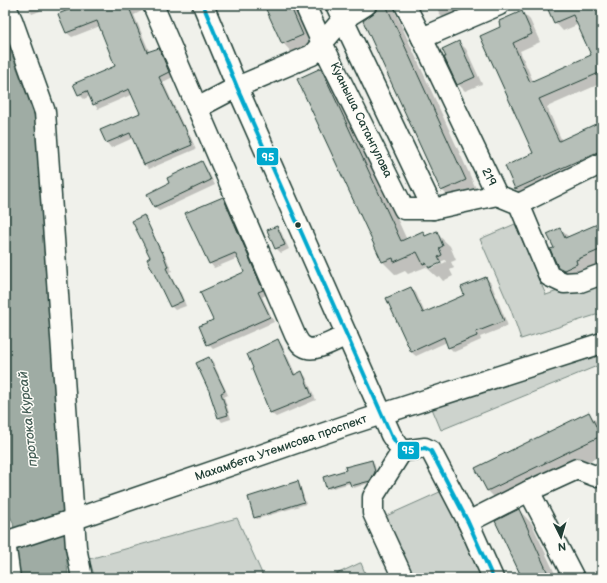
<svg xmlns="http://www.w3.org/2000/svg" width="607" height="583" viewBox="0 0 607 583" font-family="'Balsamiq Sans',sans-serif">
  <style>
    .green { fill: #cdd3cd; stroke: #768880 }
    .water { fill: #9faca4; stroke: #6c8077 }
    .shadow { fill: #0003; fill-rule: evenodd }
    .building { fill: #b6bfb8; stroke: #1f3d34 }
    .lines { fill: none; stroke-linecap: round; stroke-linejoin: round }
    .minor-casing { stroke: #1f3d34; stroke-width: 23 }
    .minor { stroke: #fdfcf7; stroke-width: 20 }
    .bus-1-casing { stroke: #fdfcf7; stroke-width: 7 }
    .bus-1 { stroke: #00a9ce; stroke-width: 4 }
    .bus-dot { fill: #1f3d34; stroke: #fdfcf7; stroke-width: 1.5 }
    .labels { text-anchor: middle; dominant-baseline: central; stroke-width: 3; stroke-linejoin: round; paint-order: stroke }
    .street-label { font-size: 12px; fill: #1f3d34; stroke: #fdfcf7 }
    .water-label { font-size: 13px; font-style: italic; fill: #455e56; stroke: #fdfcf7 }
    .line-badge { stroke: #fdfcf7; stroke-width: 1.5 }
    .badge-label { font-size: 11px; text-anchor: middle; font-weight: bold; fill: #fff }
  </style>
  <rect width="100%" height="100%" fill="#f0f1eb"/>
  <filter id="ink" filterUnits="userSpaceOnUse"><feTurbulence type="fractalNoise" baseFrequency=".025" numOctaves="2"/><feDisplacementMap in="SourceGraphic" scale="8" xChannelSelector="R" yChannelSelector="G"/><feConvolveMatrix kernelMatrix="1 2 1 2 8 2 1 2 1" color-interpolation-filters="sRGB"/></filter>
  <g filter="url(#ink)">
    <!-- green -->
    <g class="green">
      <polygon points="515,224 546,295 602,276 602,313 521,339 511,310 480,239"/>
      <polygon points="602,348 602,364 441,430 431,406"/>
      <polygon points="442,491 482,578 413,578 384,517"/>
      <polygon points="237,518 264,578 95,578 89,559"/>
      <polygon points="361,563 367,578 328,578 360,563"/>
    </g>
    <!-- water -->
    <polygon class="water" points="5,36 35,117 68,578 20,578 13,522 5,507"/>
    <!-- shadow -->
    <g class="shadow">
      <polygon points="27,5 38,5 40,11 32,14"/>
      <polygon points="75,5 139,5 142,11 134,15 150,53 159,49 163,53 173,77 163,82 184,127 188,131 196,149 149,169 144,164 133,138 111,148 107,143 101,130 141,114 133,94 98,109 94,104 90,96 84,99 79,94 116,67 100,26 72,37 67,33 60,15 77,8"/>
      <polygon points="265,5 297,5 316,48 296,57 283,43"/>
      <polygon points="378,5 392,5 478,193 455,203 442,190 377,11"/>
      <polygon points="436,5 507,5 454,28 440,15"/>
      <polygon points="547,5 602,5 602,83 547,107 562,141 602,123 602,161 524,197 516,189 506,166 534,153 502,28 522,12 530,20 540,42 520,51 533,81 592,56 579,24 563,31 555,22"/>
      <polygon points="459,42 466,49 482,84 465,91 458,84"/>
      <path d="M321,69l13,13 73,158 16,-7 4,4 9,-4 14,13 6,14 -5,2 3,6 -4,2 3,6 -10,5 -4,-5 -2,1 -11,-10 -18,7 -3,-3 -9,4 -13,-13 -85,-183zM445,260l1,2 -16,7v-3z"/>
      <polygon points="202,163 206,167 215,185 159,211 155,207 149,195 171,184"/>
      <polygon points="223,198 227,202 267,294 262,297 274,322 213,349 208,344 214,321 245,273 238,258 214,268 210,263"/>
      <polygon points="143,217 147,221 163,254 166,257 172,271 169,272 178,290 181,293 186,306 175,310 171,306 151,258"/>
      <polygon points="602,223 602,264 570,278 559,267 560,229 569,237"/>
      <polygon points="276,227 281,232 289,249 281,253 276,248"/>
      <polygon points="486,278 491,283 508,326 480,337 481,340 454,352 449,347 447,342 416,356 411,352 387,299 411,288 416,293 425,313 466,296"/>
      <polygon points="278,341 282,345 296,375 302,372 306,377 316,400 276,417 271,413 253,369"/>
      <polygon points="209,358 213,362 228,395 224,397 231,419 222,422 219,418"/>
      <polygon points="589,414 602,427 602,455 501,504 488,491"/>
      <polygon points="371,461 374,463 377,474 372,482 354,488 351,483 329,489 327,487 347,471"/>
      <polygon points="298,483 300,485 306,504 257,519 255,517"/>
      <polygon points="519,510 532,524 557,578 523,578"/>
    </g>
    <!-- building -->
    <g class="building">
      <polygon points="81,5 128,5 147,52 159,48 169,72 159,77 182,126 184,125 192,145 144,165 130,133 106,143 100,130 140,113 129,89 93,105 87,91 78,95 73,84 115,66 97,21 66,33 58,14"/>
      <polygon points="264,5 290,5 303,35 282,44"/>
      <polygon points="377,5 386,5 466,180 441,191 363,21 372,14 376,11"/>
      <polygon points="546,5 602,5 602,81 599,73 539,99 559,141 602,121 602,150 515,189 505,166 533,153 480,36 500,27 499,21 522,11 532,34 513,43 530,82 591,55 573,15 554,23"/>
      <polygon points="459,41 475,77 457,85 444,57 446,57 442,49"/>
      <polygon points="321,68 401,241 423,231 425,236 437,231 443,246 439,248 442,255 438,257 441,263 429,268 426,263 423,264 417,252 394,262 393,258 382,262 297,79"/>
      <polygon points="202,161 211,180 154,207 147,194 169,183 167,178"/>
      <polygon points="223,197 263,290 258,292 270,317 207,345 199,326 213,320 200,292 244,272 235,253 209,264 185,213"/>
      <polygon points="144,215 161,252 162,251 168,267 166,268 176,288 177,288 183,301 170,307 147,259 150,257 132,221"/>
      <polygon points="602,222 602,249 576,260 577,264 564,270 558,267 550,249 554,248 547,234 560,228 565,238"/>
      <polygon points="277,226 285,245 275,249 267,230"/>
      <polygon points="486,277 504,321 476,332 477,336 448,348 444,337 411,352 386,298 411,287 423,313 464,295 461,287"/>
      <polygon points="278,339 294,375 302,371 312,396 270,413 252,369 253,368 247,354"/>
      <polygon points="209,357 225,391 221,393 228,415 218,418 209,391 196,363"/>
      <polygon points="589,412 601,436 487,491 475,468"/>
      <polygon points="372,460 375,472 370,481 351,486 349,481 326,488 323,477 346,470 345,467"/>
      <polygon points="298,481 304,502 254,518 248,497"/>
      <polygon points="519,509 550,578 522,578 495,521"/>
    </g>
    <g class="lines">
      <!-- minor casing -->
      <g class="minor-casing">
        <g id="minor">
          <polyline points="5,5 12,20 45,112 76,547 82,578"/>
          <path d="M153,5l142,330c2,4 5,10 10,12 9,6 32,-8 42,-12"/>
          <polyline points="203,5 237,87 391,435 402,451 425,448 431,451 468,522 493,578"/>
          <polyline points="305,5 322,43 404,209 433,209 497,195"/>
          <polyline points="336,5 433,209"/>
          <polyline points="405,5 422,38 499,5"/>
          <polyline points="422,38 497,195 519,204 549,276 564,283 580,282 602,274"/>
          <polyline points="197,108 237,87 312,55 342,20 366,5"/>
          <polyline points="519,204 602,163"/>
          <polyline points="402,451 373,497 373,513 403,578"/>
          <polyline points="529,491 577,469 595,476 602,473"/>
          <polyline points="468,522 529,491 574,578"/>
          <polyline points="5,542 75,519 345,426 602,343"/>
          <polyline points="5,542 10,578"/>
        </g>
      </g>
      <!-- minor -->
      <use href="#minor" class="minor"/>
      <!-- bus-1 casing -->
      <g class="bus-1-casing">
        <polyline id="bus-1" points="203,5 237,87 391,435 402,451 425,448 431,451 468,522 493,578"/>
      </g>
      <!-- bus-1 -->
      <use href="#bus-1" class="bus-1"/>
    </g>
  </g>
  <!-- markers -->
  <circle class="bus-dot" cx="298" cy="225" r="3.5"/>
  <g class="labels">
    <!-- street labels -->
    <g class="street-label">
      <text transform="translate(361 120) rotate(64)">Куаныша Сатангулова</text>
      <text transform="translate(489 177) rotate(64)">219</text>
      <text transform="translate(281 448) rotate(-19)">Махамбета Утемисова проспект</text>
    </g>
    <!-- water labels -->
    <g class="water-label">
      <text transform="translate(28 419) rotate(-96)">протока Курсай</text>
    </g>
  </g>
  <g class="line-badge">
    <rect x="256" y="147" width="23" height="19" rx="4" fill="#00a9ce"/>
    <rect x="397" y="441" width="23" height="19" rx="4" fill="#00a9ce"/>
  </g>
  <g class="badge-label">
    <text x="268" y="161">95</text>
    <text x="408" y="454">95</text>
  </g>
  <!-- margin -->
  <rect width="607" height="583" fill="none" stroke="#fdfcf7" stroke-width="20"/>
  <rect x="10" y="10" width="587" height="563" fill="none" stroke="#1f3d34" stroke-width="1.5" filter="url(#ink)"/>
  <!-- north arrow -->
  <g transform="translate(561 537) rotate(175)" stroke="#fdfcf7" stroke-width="3" paint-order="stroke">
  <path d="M0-3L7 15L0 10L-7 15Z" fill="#1f3d34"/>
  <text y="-6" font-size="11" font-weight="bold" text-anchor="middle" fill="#1f3d34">N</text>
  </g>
</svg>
